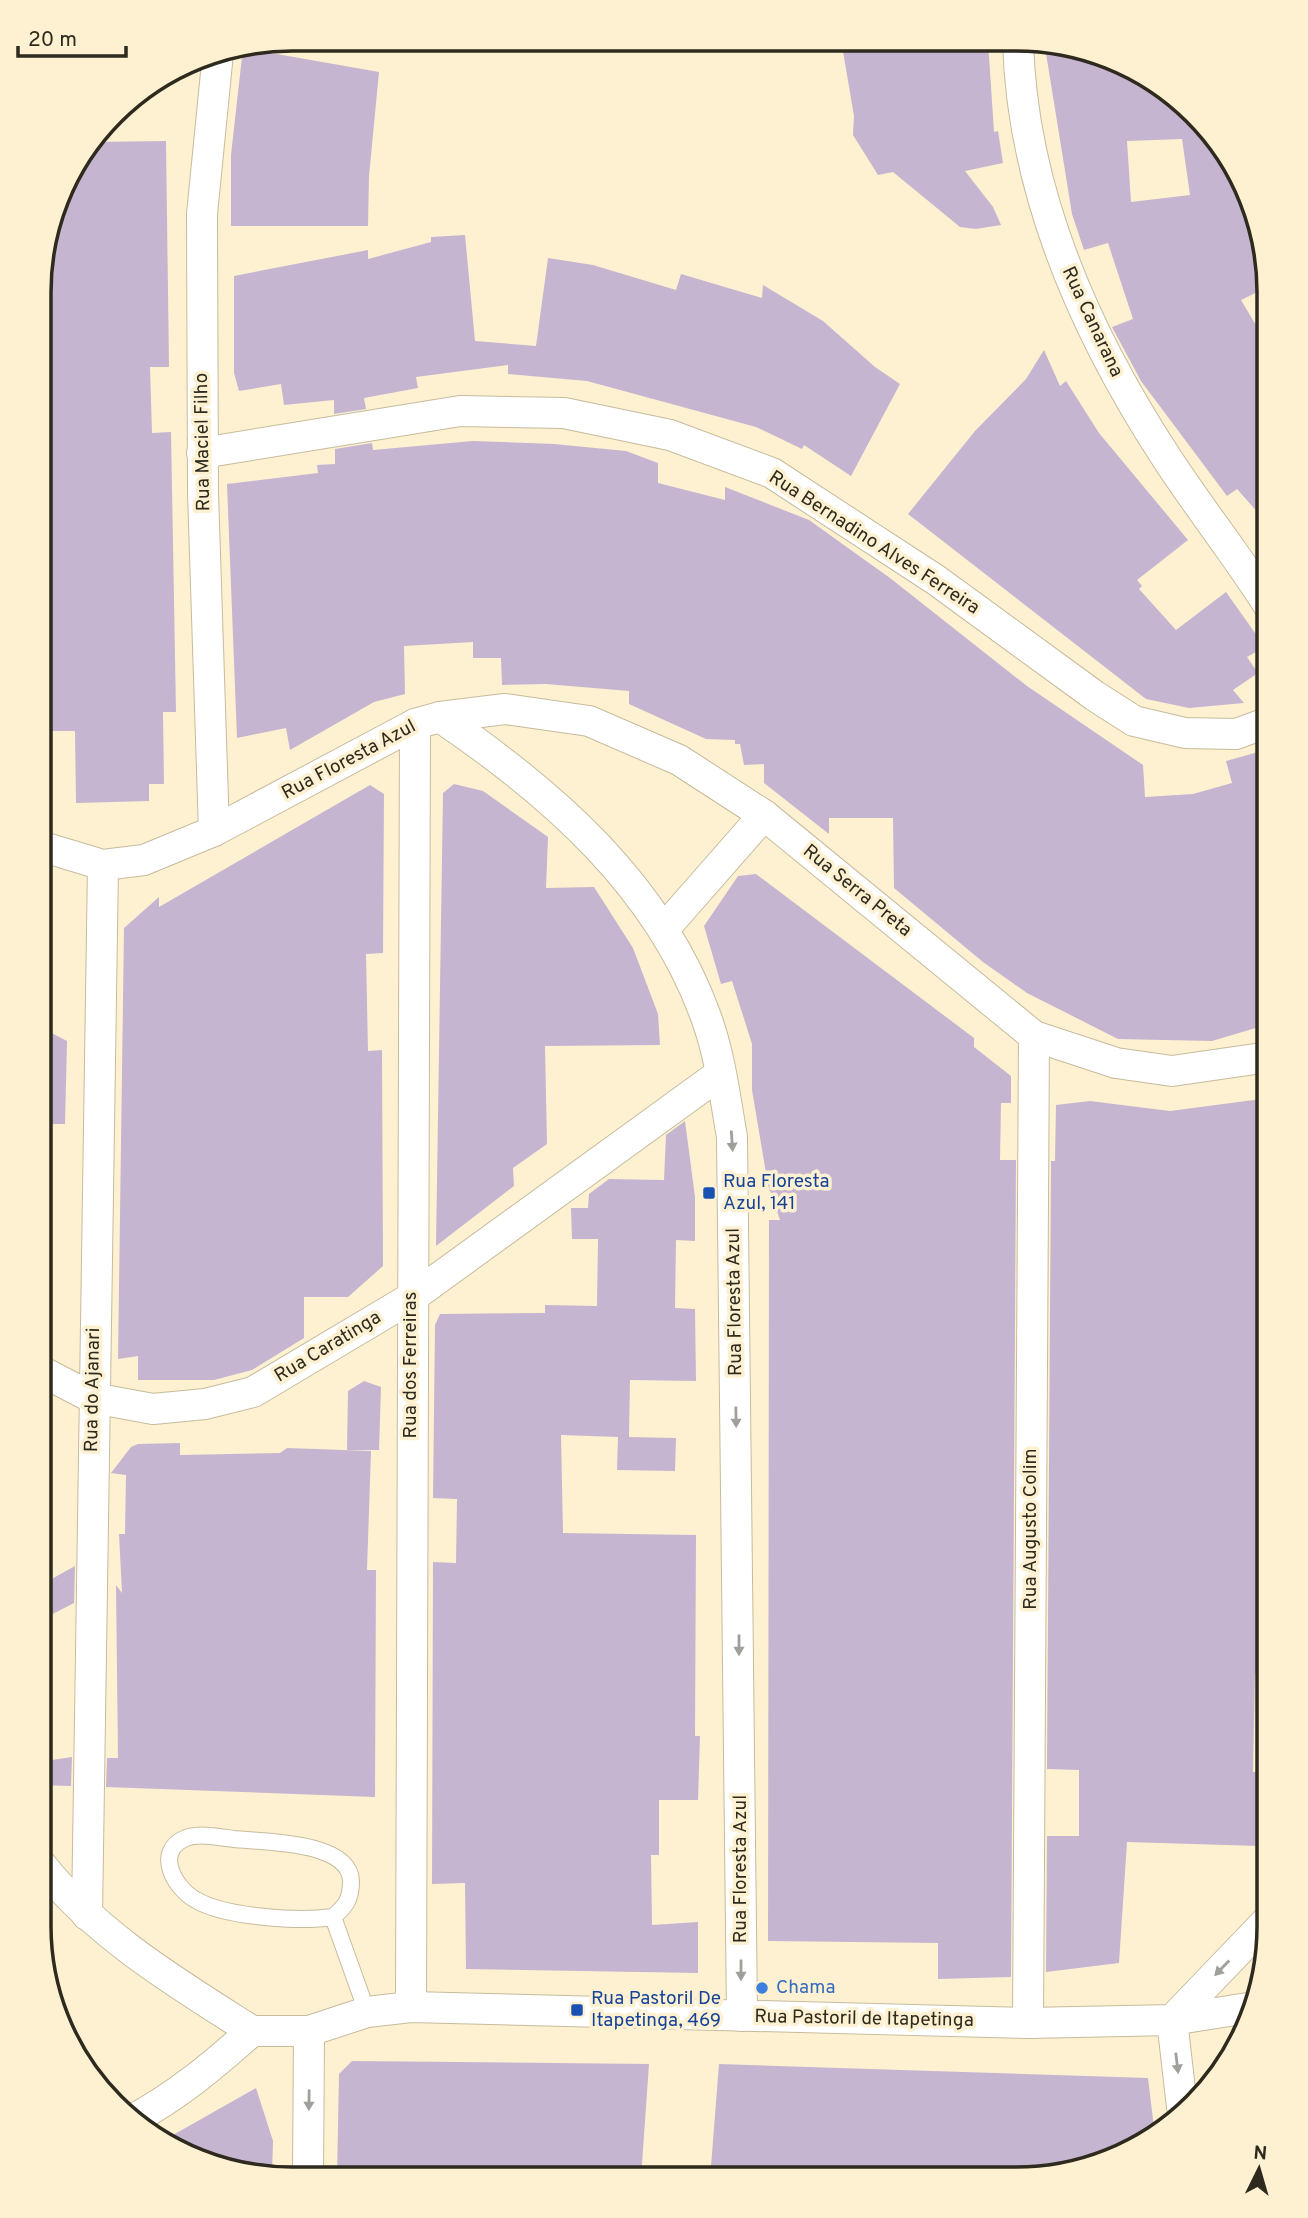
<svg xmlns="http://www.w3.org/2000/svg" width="1308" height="2218" viewBox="0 0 1308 2218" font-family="Overpass,sans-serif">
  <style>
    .building { fill: #c6b5d0; fill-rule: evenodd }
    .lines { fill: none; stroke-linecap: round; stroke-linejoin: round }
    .service-casing { stroke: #c7bb9d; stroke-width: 18 }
    .minor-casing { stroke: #c7bb9d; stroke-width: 32 }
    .service { stroke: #fff; stroke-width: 16 }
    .minor { stroke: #fff; stroke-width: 30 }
    .oneway { fill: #a19f9a }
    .transit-dot { fill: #1a4fb4; stroke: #fdf1d2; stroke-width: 2.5 }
    .shop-dot { fill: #3f7fe0; stroke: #fdf1d2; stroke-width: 2.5 }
    .labels { text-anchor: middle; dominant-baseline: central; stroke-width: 7; stroke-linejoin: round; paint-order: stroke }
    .street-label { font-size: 19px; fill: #2e2a1e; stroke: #fdf1d2 }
    .transit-label { font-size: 19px; fill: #164399; stroke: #fdf1d2; text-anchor: start }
    .shop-label { font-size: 19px; fill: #366cbe; stroke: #fdf1d2; text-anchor: start }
    .rim { fill: none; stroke: #2e2a1e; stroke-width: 3.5 }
  </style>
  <rect width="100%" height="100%" fill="#fdf1d2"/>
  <!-- building -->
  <g class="building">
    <polygon points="841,40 988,41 994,132 998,131 1003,163 965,171 993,207 1001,225 976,229 960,227 893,172 878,175 853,135 854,116"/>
    <path d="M1044,41l127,50 79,104 18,92 -27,13 28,47v178l-32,-36 -10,7 -86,-115 -29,-54 21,-8 -25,-76 -24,7 -12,-36zM1182,139l8,56 -59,7 -4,-61z"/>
    <polygon points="243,48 379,72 369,176 368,226 231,226 231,155"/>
    <polygon points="166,141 169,367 150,367 152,433 171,432 176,712 163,712 164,784 149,784 149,801 76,803 75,731 40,731 41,259 65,180 93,142"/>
    <polygon points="465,235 475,341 536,346 548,258 593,265 676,290 681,274 762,298 763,285 823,321 875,367 900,384 851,476 804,445 802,449 756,427 587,381 508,374 508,365 416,377 418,388 364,398 366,409 334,414 334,400 284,405 281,384 239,391 234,373 234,276 368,250 368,259 431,242 431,237"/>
    <polygon points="1044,350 1060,386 1066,381 1099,433 1188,540 1137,580 1142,586 1139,589 1176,630 1226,592 1265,647 1247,657 1258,673 1233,690 1244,703 1189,708 1146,699 908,514 975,431 1026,379"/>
    <polygon points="473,441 554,444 626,451 658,463 658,483 725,500 725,487 809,520 890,578 1027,686 1143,765 1145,797 1193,794 1232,783 1226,761 1269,749 1269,1024 1212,1041 1118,1039 1027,993 983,962 894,888 893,818 829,818 829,834 764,783 764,764 744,765 740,744 735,744 735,740 706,739 629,704 629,691 546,684 502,685 501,658 473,658 473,642 404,646 405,694 374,702 290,750 286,728 237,738 227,484 318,473 317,465 335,464 335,449 372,443 373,450"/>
    <polygon points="454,784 483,791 548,837 546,888 594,887 633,948 658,1014 660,1045 545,1046 547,1144 513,1168 514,1186 436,1246 443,793"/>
    <polygon points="370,785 384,794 383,953 366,954 368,1051 382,1050 383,1266 348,1297 304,1297 304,1338 252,1370 214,1380 138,1380 138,1356 118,1359 124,928 159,897 159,907"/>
    <polygon points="756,874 974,1038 974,1047 1011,1076 1011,1103 1001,1103 1000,1160 1016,1160 1011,1977 938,1979 938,1943 768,1941 769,1220 780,1220 768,1185 752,1090 752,1044 732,981 721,984 704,926 738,876"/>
    <polygon points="40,1027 67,1041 65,1124 40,1124"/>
    <polygon points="1269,1098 1269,1673 1255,1673 1253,1772 1259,1772 1259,1846 1127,1842 1119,1963 1046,1972 1047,1836 1079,1836 1079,1770 1047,1769 1051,1161 1055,1161 1056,1105 1090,1101 1170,1111"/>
    <polygon points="685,1121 695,1197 695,1241 676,1240 675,1308 695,1309 696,1381 630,1380 629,1437 676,1438 675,1471 617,1470 618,1437 561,1435 563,1533 696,1535 695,1736 700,1736 698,1800 659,1800 659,1855 651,1855 652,1925 698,1922 698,1973 466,1969 465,1883 432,1884 433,1562 456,1563 457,1499 433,1498 435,1325 440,1314 545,1313 545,1305 597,1306 598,1239 572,1239 571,1208 588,1208 589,1194 609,1179 664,1180 666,1135"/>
    <polygon points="364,1381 381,1387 379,1450 347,1450 348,1391"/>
    <polygon points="180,1443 180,1455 280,1453 287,1448 371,1451 367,1570 376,1570 375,1797 106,1787 107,1758 118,1758 116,1585 122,1593 119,1534 125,1534 126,1475 111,1473 131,1447 138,1444"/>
    <polygon points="75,1566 74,1603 39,1621 39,1586"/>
    <polygon points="72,1757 71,1786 39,1785 39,1762"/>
    <polygon points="352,2061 649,2064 641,2178 337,2178 339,2074"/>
    <polygon points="719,2064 1148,2078 1154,2128 1113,2160 1016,2179 710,2179"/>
    <polygon points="256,2088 273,2141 272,2174 249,2173 166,2139"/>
  </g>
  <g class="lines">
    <!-- service casing -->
    <g class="service-casing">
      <path id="service" d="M333,1917c-34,5 -108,0 -137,-17 -21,-11 -43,-49 -10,-62 14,-5 33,-1 48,1 29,3 116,2 117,42 0,18 -5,25 -18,36l34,95"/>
    </g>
    <!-- minor casing -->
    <g class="minor-casing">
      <g id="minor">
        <path d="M1018,41c4,150 67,292 148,416 33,51 71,98 103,149"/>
        <polyline points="202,453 460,411 564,413 670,435 772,473 936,580 1095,696 1134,721 1185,733 1236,734 1269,722"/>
        <path d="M440,717c112,76 219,169 266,300 14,38 19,80 26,120l10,879"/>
        <polyline points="214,831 203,493 202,214 218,53"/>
        <polyline points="40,846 103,865 144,860 214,831 415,724 440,717 505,709 589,721 679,760 764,815 1034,1036 1116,1063 1172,1071 1269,1057"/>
        <polyline points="664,929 764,815"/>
        <polyline points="39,1370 93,1398 153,1409 205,1404 253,1392 411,1298 720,1074"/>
        <path d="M39,1862c57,73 136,120 213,169"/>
        <polyline points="87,1915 103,865"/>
        <polyline points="411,2007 415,724"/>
        <polyline points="1172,2020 1269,1919"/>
        <polyline points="1172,2020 1182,2107"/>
        <polyline points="1028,2023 1034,1036"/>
        <polyline points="252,2031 309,2031 367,2012 411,2007 1028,2023 1172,2020 1254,2007"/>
        <path d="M132,2120c45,-24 82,-55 120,-89"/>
        <polyline points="308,2178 309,2031"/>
      </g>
    </g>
    <!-- service -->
    <use href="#service" class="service"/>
    <!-- minor -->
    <use href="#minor" class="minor"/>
  </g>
  <!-- one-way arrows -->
  <defs><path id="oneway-solid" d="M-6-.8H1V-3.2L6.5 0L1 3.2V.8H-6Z" transform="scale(1.75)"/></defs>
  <g class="oneway">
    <use href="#oneway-solid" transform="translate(732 1141) rotate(86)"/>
    <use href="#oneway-solid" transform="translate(736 1417) rotate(89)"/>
    <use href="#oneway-solid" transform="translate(739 1645) rotate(90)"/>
    <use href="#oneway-solid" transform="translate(1222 1968) rotate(134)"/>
    <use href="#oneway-solid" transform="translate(741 1970) rotate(90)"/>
    <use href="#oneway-solid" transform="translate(1177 2063) rotate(83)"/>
    <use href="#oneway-solid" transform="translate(309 2100) rotate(91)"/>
  </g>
  <!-- markers -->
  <g class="transit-dot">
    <rect x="702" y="1186" width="14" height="14" rx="3.5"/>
    <rect x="570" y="2003" width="14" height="14" rx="3.5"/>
  </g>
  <circle class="shop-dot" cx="762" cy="1988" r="7"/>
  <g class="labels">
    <!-- street labels -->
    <g class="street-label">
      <text transform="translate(1092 322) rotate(65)">Rua Canarana</text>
      <text transform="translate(203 442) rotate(-91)">Rua Maciel Filho</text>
      <text transform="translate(874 543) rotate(33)">Rua Bernadino Alves Ferreira</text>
      <text transform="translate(349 760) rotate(-28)">Rua Floresta Azul</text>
      <text transform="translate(857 891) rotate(39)">Rua Serra Preta</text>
      <text transform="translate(735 1302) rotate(-91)">Rua Floresta Azul</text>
      <text transform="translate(328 1347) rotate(-31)">Rua Caratinga</text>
      <text transform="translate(411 1365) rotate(-90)">Rua dos Ferreiras</text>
      <text transform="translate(93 1390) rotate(-89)">Rua do Ajanari</text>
      <text transform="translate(1031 1529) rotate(-90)">Rua Augusto Colim</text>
      <text transform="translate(741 1869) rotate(-90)">Rua Floresta Azul</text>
      <text transform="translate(864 2019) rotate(1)">Rua Pastoril de Itapetinga</text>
    </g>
    <!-- transit labels -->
    <g class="transit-label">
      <text x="723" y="1182">Rua Floresta<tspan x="723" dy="22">Azul, 141</tspan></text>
      <text x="591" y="1999">Rua Pastoril De<tspan x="591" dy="22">Itapetinga, 469</tspan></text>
    </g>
    <!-- shop labels -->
    <g class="shop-label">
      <text x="776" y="1988">Chama</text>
    </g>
  </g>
  <!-- crop -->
  <path d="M0 0H1308V2218H0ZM292 51H1016A241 241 0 0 1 1257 292V1926A241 241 0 0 1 1016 2167H292A241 241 0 0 1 51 1926V292A241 241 0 0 1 292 51Z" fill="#fdf1d2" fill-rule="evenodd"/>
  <path class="rim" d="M292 51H1016A241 241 0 0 1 1257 292V1926A241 241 0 0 1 1016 2167H292A241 241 0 0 1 51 1926V292A241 241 0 0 1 292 51Z"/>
  <!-- north arrow -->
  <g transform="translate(1259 2169) rotate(5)" stroke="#fdf1d2" stroke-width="5" paint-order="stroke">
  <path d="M0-5L12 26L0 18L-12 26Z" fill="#2e2a1e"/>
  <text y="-10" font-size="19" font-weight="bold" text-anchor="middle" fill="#2e2a1e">N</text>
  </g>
  <!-- scale -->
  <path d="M18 46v10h108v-10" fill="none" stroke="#2e2a1e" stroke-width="3.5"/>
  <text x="28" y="46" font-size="21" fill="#2e2a1e" stroke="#fdf1d2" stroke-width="5" paint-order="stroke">20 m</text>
</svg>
